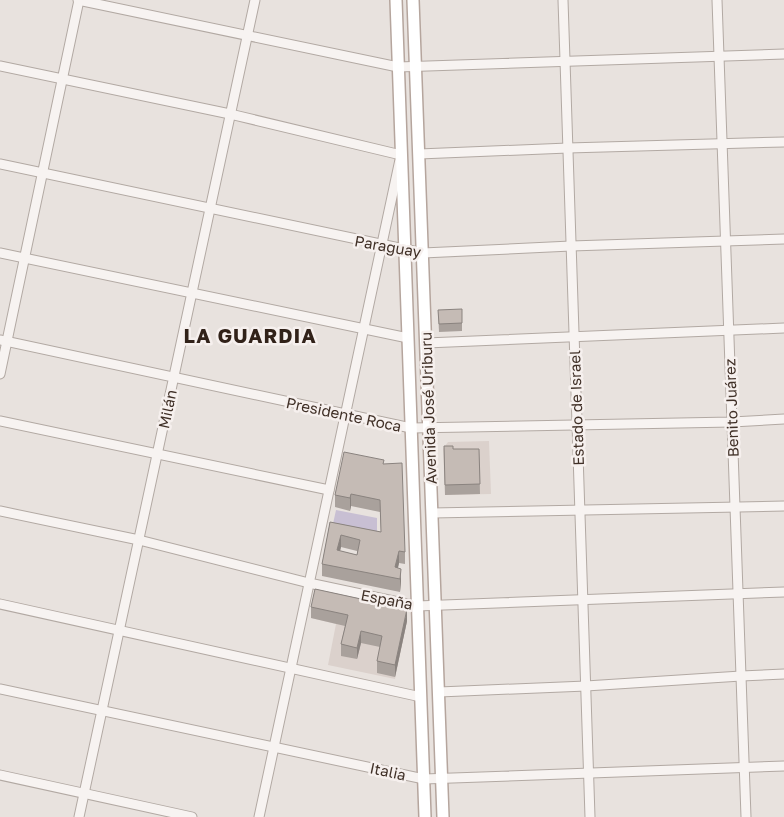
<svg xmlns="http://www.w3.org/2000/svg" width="784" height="817" viewBox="0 0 784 817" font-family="'Golos Text',sans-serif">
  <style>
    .built { fill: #dbd1cc }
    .green { fill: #c8bfd3 }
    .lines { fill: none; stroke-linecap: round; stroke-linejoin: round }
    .minor-casing { stroke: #b2a9a3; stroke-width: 11 }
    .major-casing { stroke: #b5a59d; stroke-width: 14 }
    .minor { stroke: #f7f3f1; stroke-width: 9 }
    .major { stroke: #fff; stroke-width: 11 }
    .wall { fill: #a9a19c; fill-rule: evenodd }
    .shaded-wall { fill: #8a837f }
    .building { fill: #c5bbb5; stroke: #8a837f; fill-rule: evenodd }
    .labels { text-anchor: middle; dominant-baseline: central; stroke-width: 5; stroke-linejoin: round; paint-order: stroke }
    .street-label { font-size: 15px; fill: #403027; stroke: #f6f0ee }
    .district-label { font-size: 20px; font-weight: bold; letter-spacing: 1px; fill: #312219; stroke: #f6f0ee }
  </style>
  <rect width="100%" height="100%" fill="#e8e2de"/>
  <!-- built -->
  <g class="built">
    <polygon points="489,441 491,494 445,495 443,449 448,442"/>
    <polygon points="311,618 407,621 395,679 328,665 336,624"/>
  </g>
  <!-- green -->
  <polygon class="green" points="336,510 377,518 377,541 331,533"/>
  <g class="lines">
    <!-- minor casing -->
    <g class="minor-casing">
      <g id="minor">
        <polyline points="78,0 398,67 784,54"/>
        <polyline points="563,0 590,817"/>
        <polyline points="717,0 746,817"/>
        <polyline points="0,66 230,114 401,155 259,817"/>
        <polyline points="419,154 568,148 784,142"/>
        <polyline points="0,164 423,253 571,246 784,239"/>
        <polyline points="0,253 408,338"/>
        <polyline points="0,340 411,428 732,422 784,419"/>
        <polyline points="426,343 784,328"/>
        <polyline points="0,374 79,0"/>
        <polyline points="0,421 329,490"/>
        <polyline points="0,511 139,540 309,583 417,606 784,592"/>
        <polyline points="432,513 784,506"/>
        <polyline points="0,604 421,697"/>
        <polyline points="0,689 424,779 784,766"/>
        <polyline points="439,692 586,686 741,676 784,674"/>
        <polyline points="0,775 192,817"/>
        <polyline points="79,817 255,0"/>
      </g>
    </g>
    <!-- major casing -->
    <g class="major-casing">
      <g id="major">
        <polyline points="396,0 425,817"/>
        <polyline points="413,0 443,817"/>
      </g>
    </g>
    <!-- minor -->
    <use href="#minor" class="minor"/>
    <!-- major -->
    <use href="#major" class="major"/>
  </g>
  <!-- wall -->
  <g class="wall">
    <polygon points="438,310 462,323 462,331 439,332"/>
    <polygon points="444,446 453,449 479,449 480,494 445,495"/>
    <path d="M384,464l21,88v12l-6,-1 -1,5 3,13 -1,11 -78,-16v-12l8,-42 51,10 -1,-20 -29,-6 -1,5 -15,-4v-12zM341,547l16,4v4l-17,-4z"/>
    <polygon points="311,607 407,621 395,677 377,673 377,661 380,647 361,643 357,659 341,656 341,644 345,626 311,618"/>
  </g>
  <!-- shaded-wall -->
  <g class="shaded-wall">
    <polygon points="351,494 351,506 350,511 350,498"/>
    <polygon points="341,535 341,547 337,562 337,550"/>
    <polygon points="399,551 399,563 395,579 395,567"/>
    <polygon points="401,569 401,581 400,592 400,579"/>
    <polygon points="407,609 407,621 395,677 395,665"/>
    <polygon points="361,631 361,643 357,659 357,648"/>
  </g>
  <!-- building -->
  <g class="building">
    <polygon points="462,309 462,323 439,324 438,310"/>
    <polygon points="444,446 453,446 453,449 479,449 480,484 445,485"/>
    <path d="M344,452l40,8 -1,4 19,-1 3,89 -6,-1 -4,16 6,2 -1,10 -78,-15 8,-42 51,10 -1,-32 -29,-6 -1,4 -15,-3zM341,535l19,5 -3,15 -20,-5z"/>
    <polygon points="315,589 407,609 395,665 377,661 382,636 361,631 357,648 341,644 348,615 311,607"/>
  </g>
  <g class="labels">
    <!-- street labels -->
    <g class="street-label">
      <text transform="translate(388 246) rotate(10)">Paraguay</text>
      <text transform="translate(428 408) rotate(-92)">Avenida José Uriburu</text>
      <text transform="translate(576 408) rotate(-92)">Estado de Israel</text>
      <text transform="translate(731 408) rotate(-92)">Benito Juárez</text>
      <text transform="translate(167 409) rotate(-78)">Milán</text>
      <text transform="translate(344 414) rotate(12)">Presidente Roca</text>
      <text transform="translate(387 599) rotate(11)">España</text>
      <text transform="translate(388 771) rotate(12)">Italia</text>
    </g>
    <!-- district labels -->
    <g class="district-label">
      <text x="250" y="335">LA GUARDIA</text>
    </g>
  </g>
</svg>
